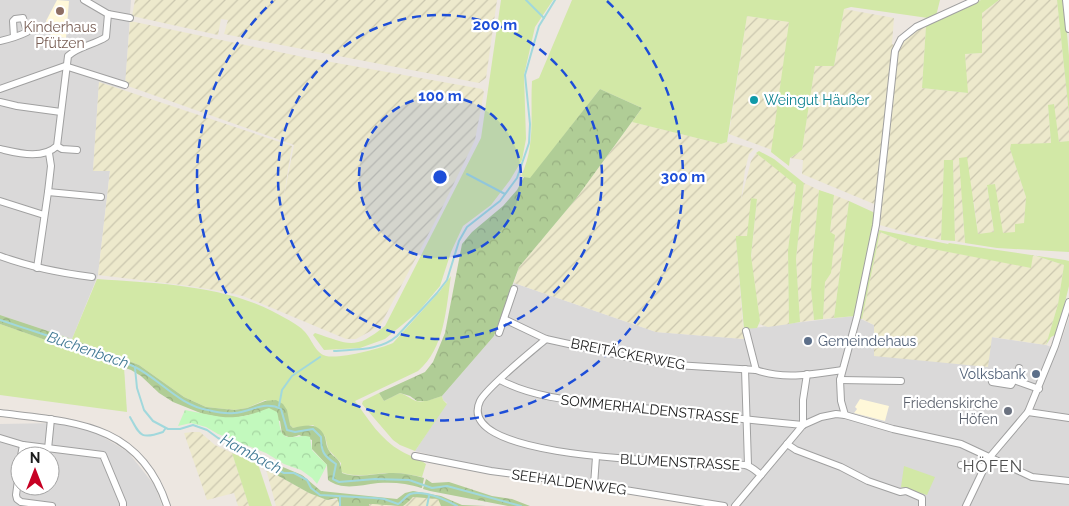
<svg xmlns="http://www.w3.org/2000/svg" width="1069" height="506" viewBox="0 0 1069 506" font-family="Raleway,sans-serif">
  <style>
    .residential { fill: #dad9d9; fill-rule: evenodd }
    .education { fill: #fff8d9 }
    .farmland { fill: url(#farmland-furrows) }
    .grass { fill: #d2e8a6 }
    .forest { fill: url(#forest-crowns) }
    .park { fill: url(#park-crowns) }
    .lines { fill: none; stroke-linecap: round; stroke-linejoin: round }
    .stream { stroke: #a1d8dc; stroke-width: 2 }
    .minor-casing { stroke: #a0a0a0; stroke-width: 8 }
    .minor { stroke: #fff; stroke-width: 6 }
    .ring { fill: none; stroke: #1d4ed8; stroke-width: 2.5; stroke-dasharray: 9 6 }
    .education-dot { fill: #8d6e63; stroke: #fff; stroke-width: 2 }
    .culture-dot { fill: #0f9aa8; stroke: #fff; stroke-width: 2 }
    .service-dot { fill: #5c6f8a; stroke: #fff; stroke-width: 2 }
    .worship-dot { fill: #6b7280; stroke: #fff; stroke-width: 2 }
    .labels { text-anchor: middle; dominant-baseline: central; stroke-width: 4.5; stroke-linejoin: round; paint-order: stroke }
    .education-label { font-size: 14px; fill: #785e54; stroke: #fff }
    .culture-label { font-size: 14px; fill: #0d838f; stroke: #fff; text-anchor: start }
    .service-label { font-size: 14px; fill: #4e5e75; stroke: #fff; text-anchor: start }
    .street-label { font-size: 14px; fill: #1c1c1c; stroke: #fff }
    .worship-label { font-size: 14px; fill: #5b616d; stroke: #fff; text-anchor: end }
    .water-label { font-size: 15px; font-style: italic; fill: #417994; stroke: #fff }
    .quarter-label { font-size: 16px; letter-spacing: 1px; fill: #4f4f4f; stroke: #fff }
    .centre { fill: #1d4ed8; stroke: #fff; stroke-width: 2.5 }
    .ring-label { font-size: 15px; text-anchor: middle; font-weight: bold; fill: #1d4ed8; stroke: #fff; stroke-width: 4.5; stroke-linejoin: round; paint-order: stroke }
  </style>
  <defs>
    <pattern id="farmland-furrows" width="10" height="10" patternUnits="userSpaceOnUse" patternTransform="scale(1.25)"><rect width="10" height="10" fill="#ede9cc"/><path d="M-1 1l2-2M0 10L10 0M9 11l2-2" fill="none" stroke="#cbc7af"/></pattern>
    <pattern id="forest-crowns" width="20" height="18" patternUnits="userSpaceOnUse" patternTransform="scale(1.25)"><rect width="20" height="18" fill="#b0cd96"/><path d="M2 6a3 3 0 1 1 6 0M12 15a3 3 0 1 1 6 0" fill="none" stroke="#97af81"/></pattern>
    <pattern id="park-crowns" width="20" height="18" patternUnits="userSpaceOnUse" patternTransform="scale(1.25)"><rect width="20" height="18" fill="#c2f9bd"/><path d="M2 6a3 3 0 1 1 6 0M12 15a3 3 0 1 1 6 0" fill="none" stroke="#a6d5a2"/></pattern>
  </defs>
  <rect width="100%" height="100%" fill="#ede7e1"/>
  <!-- residential -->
  <g class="residential">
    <polygon points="0,0 131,0 125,90 99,82 93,171 110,170 98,275 72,339 0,315"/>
    <polygon points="514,283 656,332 744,339 744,329 854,316 874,325 987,367 991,337 1046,345 1058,350 1069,318 1069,506 732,506 488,469 415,451 447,403 443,400 442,396 494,336"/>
    <path d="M57,423l33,6 38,23 27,34 7,20h-162v-82zM20,456h30v30h-30z"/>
  </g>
  <!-- education -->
  <g class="education">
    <polygon points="57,0 69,1 66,38 51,36 46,21"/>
    <polygon points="860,399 889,406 885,421 854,413 857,409 855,407"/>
  </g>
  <!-- farmland -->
  <g class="farmland">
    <polygon points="135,0 497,0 486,78 479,83 224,34 228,20 221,19 218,35 132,16"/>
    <polygon points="999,0 1057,0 1069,114 1069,141 1059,142 1053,104 1048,106 1051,143 1011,145 1010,149 1026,197 1024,223 1016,232 1003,234 994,184 987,186 994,233 978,234 974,202 962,203 965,243 955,241 953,160 944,161 941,240 911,234 880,225 874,204 802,174 803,160 790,158 802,150 815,66 834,66 844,9 894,18 892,44 899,48 905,40 917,30 926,26 922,88 967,93 965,54 982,53 982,13"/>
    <polygon points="747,16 789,22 772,150 729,134"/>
    <polygon points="130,21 303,57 482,89 484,92 475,140 439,214 380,326 356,339 346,339 243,296 226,292 190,286 98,275 110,171 93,171 99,82 292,146 283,201 294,145 125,85"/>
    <polygon points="632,122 721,144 727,142 733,143 754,149 749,154 745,170 741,200 751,161 756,153 796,184 788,250 789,324 768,327 759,324 760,321 751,258 757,200 752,198 747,236 736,240 744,339 656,332 514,283 519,267 575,200"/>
    <polygon points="804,183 819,190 812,264 811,289 814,320 800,322 796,259"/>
    <polygon points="834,195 849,201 834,318 823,319 825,282 831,272 830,232"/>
    <polygon points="880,232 912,245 1031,267 1032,255 1064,265 1058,304 1046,345 992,337 988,367 874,356 874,325 862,319"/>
    <polygon points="192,432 200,432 215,445 232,453 249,506 238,506 234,493 207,500 184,433"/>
    <polygon points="266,469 309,493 327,500 378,500 391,506 276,506"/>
    <polygon points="413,497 438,499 453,506 402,506"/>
  </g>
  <!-- grass -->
  <g class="grass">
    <path d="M501,0h52l-18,27 -11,48 2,64 -4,21 -12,20 -19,25 -28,21 -12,26 -11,34 -21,25 -34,28 -25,9 -36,2 -11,-15 2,-2c34,11 39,18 70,-7l96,-188z"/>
    <path d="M572,0h368l-4,16 -8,2 -77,-11 -7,2 -10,57h-19l-13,84 -12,8 -1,8 -18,-14 18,-130 -42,-6 -20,126 -6,2 -89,-22 10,-14 -42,-19 -70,90 -9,-3c15,-30 9,-63 11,-95l7,-3z"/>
    <polygon points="981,0 999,0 982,13 982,53 965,54 968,93 922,88 926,26"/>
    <polygon points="1057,0 1064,0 1069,56 1069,114"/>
    <polygon points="1054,104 1059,142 1069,141 1069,252 997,248 965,243 959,158 967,157 978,234 994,232 987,185 995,184 1003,233 1015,232 1015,224 1024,223 1026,197 1010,149 1011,144 1051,143 1048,105"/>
    <polygon points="759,151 774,159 804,183 796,259 800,322 789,324 788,250 796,185 756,153"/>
    <polygon points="944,160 953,160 955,241 941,240"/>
    <polygon points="819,190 834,195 830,232 835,235 831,273 825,282 823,319 814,320 811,289 812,264"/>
    <polygon points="751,198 757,199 751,256 760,321 757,328 744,329 736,240 736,236 747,236"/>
    <polygon points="849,201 873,212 876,215 855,316 834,318"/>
    <polygon points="879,230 948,244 949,243 1065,260 1069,261 1069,286 1057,334 1051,337 1046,345 1058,304 1064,265 1033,255 1031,268 912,245 880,232 862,319 859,318"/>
    <path d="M451,276c-5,32 -6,72 -33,95l-63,30c13,18 26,39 46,50 8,5 18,7 25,13l-4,13c-10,-2 -19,-4 -28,-4 -17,-1 -37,6 -53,-1v-9l-13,-14 -3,-13 -12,-11 -20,3 -3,-3 -4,-15 -21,-10 -18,8 -13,2 -28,-3 -22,-10 -45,-32 -67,-26 25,-60c57,4 124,6 175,32 9,5 26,13 32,20 8,8 11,22 22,25 13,3 54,-7 67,-13l47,-52z"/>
    <polygon points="0,324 124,367 127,412 0,395"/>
    <path d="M379,393l5,8 16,-8c6,2 11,6 16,8 8,2 19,-3 26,-5l1,4 4,4 -32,47 -15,-6 -7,-5 -31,-36 1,-3z"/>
    <polygon points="232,453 258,464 272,506 249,506"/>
    <polygon points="904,466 935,477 927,495 901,487"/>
  </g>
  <!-- forest -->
  <g class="forest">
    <polygon points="600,89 642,108 575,200 519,267 494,336 442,396 427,401 417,401 410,396 400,393 384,401 379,393 425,372 433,362 445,333 462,244 472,232 503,206 517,190 524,177 530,178"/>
    <path d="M0,315l72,24 67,26 45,32 22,10 28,3 13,-2 18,-7 11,-1 7,4 4,6 3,15 3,3c13,-3 26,-6 32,9 1,4 1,8 3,12 7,12 12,6 14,24 15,6 35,0 51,0 11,0 21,2 31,5l-2,10c-15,-5 -29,-6 -44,-5 -18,2 -35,8 -50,-3l-1,-15 -15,-16v-9l-13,-5c-7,3 -11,3 -17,-1l-2,-13 -22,-8 -29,6 -26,-5 -30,-12 -14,-9 -18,-17 -10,-6 -131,-46z"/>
    <path d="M266,458l12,7 24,10 19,16 76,8 8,-6 8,-2 28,5 21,9 24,1h-45l-3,-7 -25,-2c-3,3 -7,7 -10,9 -10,0 -24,-2 -34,-2v2h-29l-3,-8 -10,2 -18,-7 -43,-24 -3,-8z"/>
    <polygon points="426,479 432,483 449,482 492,496 512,499 530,506 508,506 430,491 423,489"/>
  </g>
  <!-- park -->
  <path class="park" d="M269,408l8,4c2,6 2,15 5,21 5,9 20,0 28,4l2,13 15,15 -10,19 -5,-6 -11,-8 -17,-6 -18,-11 -48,-19 -12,-7 -15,-4 -13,3 7,-16c38,7 46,13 84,-2z"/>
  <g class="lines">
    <!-- stream -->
    <g class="stream">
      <polyline points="526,0 544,18"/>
      <polyline points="467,174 505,194"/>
      <path d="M0,320c44,15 90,28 133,46 26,12 45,39 75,44 8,2 18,4 26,3 17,-1 31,-13 47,-4l6,21 8,2 18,-3 8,8c0,15 3,19 15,27l-3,15 6,3 36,-3 34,1 23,8 15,-2 74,20"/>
      <path d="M334,351c21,-2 46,0 63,-15l40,-43 10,-13 12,-39 8,-14 33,-26 17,-23 12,-35 1,-19 -5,-49 14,-49 16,-26"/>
      <path d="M135,368l2,20 7,22 9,11 15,8h12l13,-4 14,5 11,8 44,21 13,10 9,4h10l13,7 4,8 9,7 54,3 10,1 14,5c4,-2 8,-8 12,-10 15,-4 34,5 47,12"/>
      <polyline points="279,406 282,390 292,376 320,357"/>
      <path d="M130,417c10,18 10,23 33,15l2,-3"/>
      <polyline points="340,497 340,506"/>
      <polyline points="427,506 429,496"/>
    </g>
    <!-- minor casing -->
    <g class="minor-casing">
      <g id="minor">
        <polyline points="84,0 108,14 130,18"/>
        <polyline points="1066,0 1069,29"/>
        <path d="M0,41c9,-2 19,-5 27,-9l-4,-14 -8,1 -2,2 1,16"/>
        <polyline points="0,89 65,66 125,85"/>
        <polyline points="0,102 17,106 61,112"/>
        <polyline points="57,146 62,149 77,150"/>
        <path d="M0,149c18,4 42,11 57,-3l11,-90c11,-10 26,-11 38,-19l2,-23"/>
        <polyline points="48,192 101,197"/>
        <polyline points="0,201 44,215"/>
        <path d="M0,256c30,11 60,17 92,21"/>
        <polyline points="37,268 48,192 51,166 49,153"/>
        <path d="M504,319l42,20 91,20 39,6 80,5c27,10 59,4 86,0"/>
        <polyline points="746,331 756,370"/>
        <polyline points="499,333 514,289"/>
        <path d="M546,339c-14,12 -59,48 -66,62 -30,64 235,60 265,64 6,1 11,6 16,10"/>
        <polyline points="745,369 748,465"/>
        <path d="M500,380c36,19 78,21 118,25 62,8 123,14 185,20v-25l4,-26"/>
        <polyline points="840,380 901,381"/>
        <polyline points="1014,380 1011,385 992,382 991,378 995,376 1014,380 1039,389"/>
        <polyline points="1017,380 1019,368"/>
        <polyline points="1028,412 1069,418"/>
        <path d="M0,413c74,9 140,10 167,93"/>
        <polyline points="845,415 841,401 840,380 857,317 876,225 895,51 901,39 916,27 975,0"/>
        <polyline points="0,438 23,445 103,455 123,503 123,506"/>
        <polyline points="787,444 796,450 841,467 868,481 900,492 906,491 922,498 922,506"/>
        <polyline points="48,449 51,419"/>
        <polyline points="21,456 23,445"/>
        <polyline points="415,456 491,471 594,485 724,506"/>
        <polyline points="20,465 16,495 17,499 21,502 52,506"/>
        <polyline points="961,465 984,467"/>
        <polyline points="594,485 596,457"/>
        <polyline points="735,506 803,425 821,417 836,414 845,415 893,429 961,444 1032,477 1069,481"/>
        <polyline points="966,506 989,458 1028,412 1055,346 1069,302"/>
      </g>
    </g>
    <!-- minor -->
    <use href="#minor" class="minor"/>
  </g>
  <!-- distance rings -->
  <circle cx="440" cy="177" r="81" fill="#1d4ed8" fill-opacity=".12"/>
  <g class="ring">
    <circle cx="440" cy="177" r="81"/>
    <circle cx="440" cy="177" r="162"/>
    <path d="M607 1A243 243 0 1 1 273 1"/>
  </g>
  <!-- markers -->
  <circle class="education-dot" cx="60" cy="11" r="5"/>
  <circle class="culture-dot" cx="754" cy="100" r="5"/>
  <g class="service-dot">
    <circle cx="808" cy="341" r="5"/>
    <circle cx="1036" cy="374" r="5"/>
  </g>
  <circle class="worship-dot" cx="1008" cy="411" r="5"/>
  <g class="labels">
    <!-- education labels -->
    <g class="education-label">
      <text x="60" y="27">Kinderhaus<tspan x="60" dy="16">Pfützen</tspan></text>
    </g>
    <!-- culture labels -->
    <g class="culture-label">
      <text x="764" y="100">Weingut Häußer</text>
    </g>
    <!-- service labels -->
    <g class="service-label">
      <text x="818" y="341">Gemeindehaus</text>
      <text x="1026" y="374" text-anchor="end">Volksbank</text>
    </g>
    <!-- street labels -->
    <g class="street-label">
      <text transform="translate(628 354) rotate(11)">BREITÄCKERWEG</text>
      <text transform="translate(650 409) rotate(6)">SOMMERHALDENSTRASSE</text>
      <text transform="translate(680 462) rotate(3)">BLUMENSTRASSE</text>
      <text transform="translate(569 482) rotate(8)">SEEHALDENWEG</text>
    </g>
    <!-- worship labels -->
    <g class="worship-label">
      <text x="998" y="403">Friedenskirche<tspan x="998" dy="16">Höfen</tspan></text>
    </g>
    <!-- water labels -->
    <g class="water-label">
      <text transform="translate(88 350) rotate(19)">Buchenbach</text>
      <text transform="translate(251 454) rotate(28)">Hambach</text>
    </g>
    <!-- quarter labels -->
    <g class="quarter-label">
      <text x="993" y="466">HÖFEN</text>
    </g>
  </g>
  <circle cx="440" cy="177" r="8" class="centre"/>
  <g class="ring-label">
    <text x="495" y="30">200 m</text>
    <text x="440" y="101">100 m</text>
    <text x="683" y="182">300 m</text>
  </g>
  <!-- north arrow -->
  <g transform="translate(35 471)"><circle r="24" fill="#ffffff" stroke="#a4a4a4"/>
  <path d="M0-4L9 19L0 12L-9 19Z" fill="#c70023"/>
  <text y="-8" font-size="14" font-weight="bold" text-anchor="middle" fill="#1c1c1c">N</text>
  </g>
</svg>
